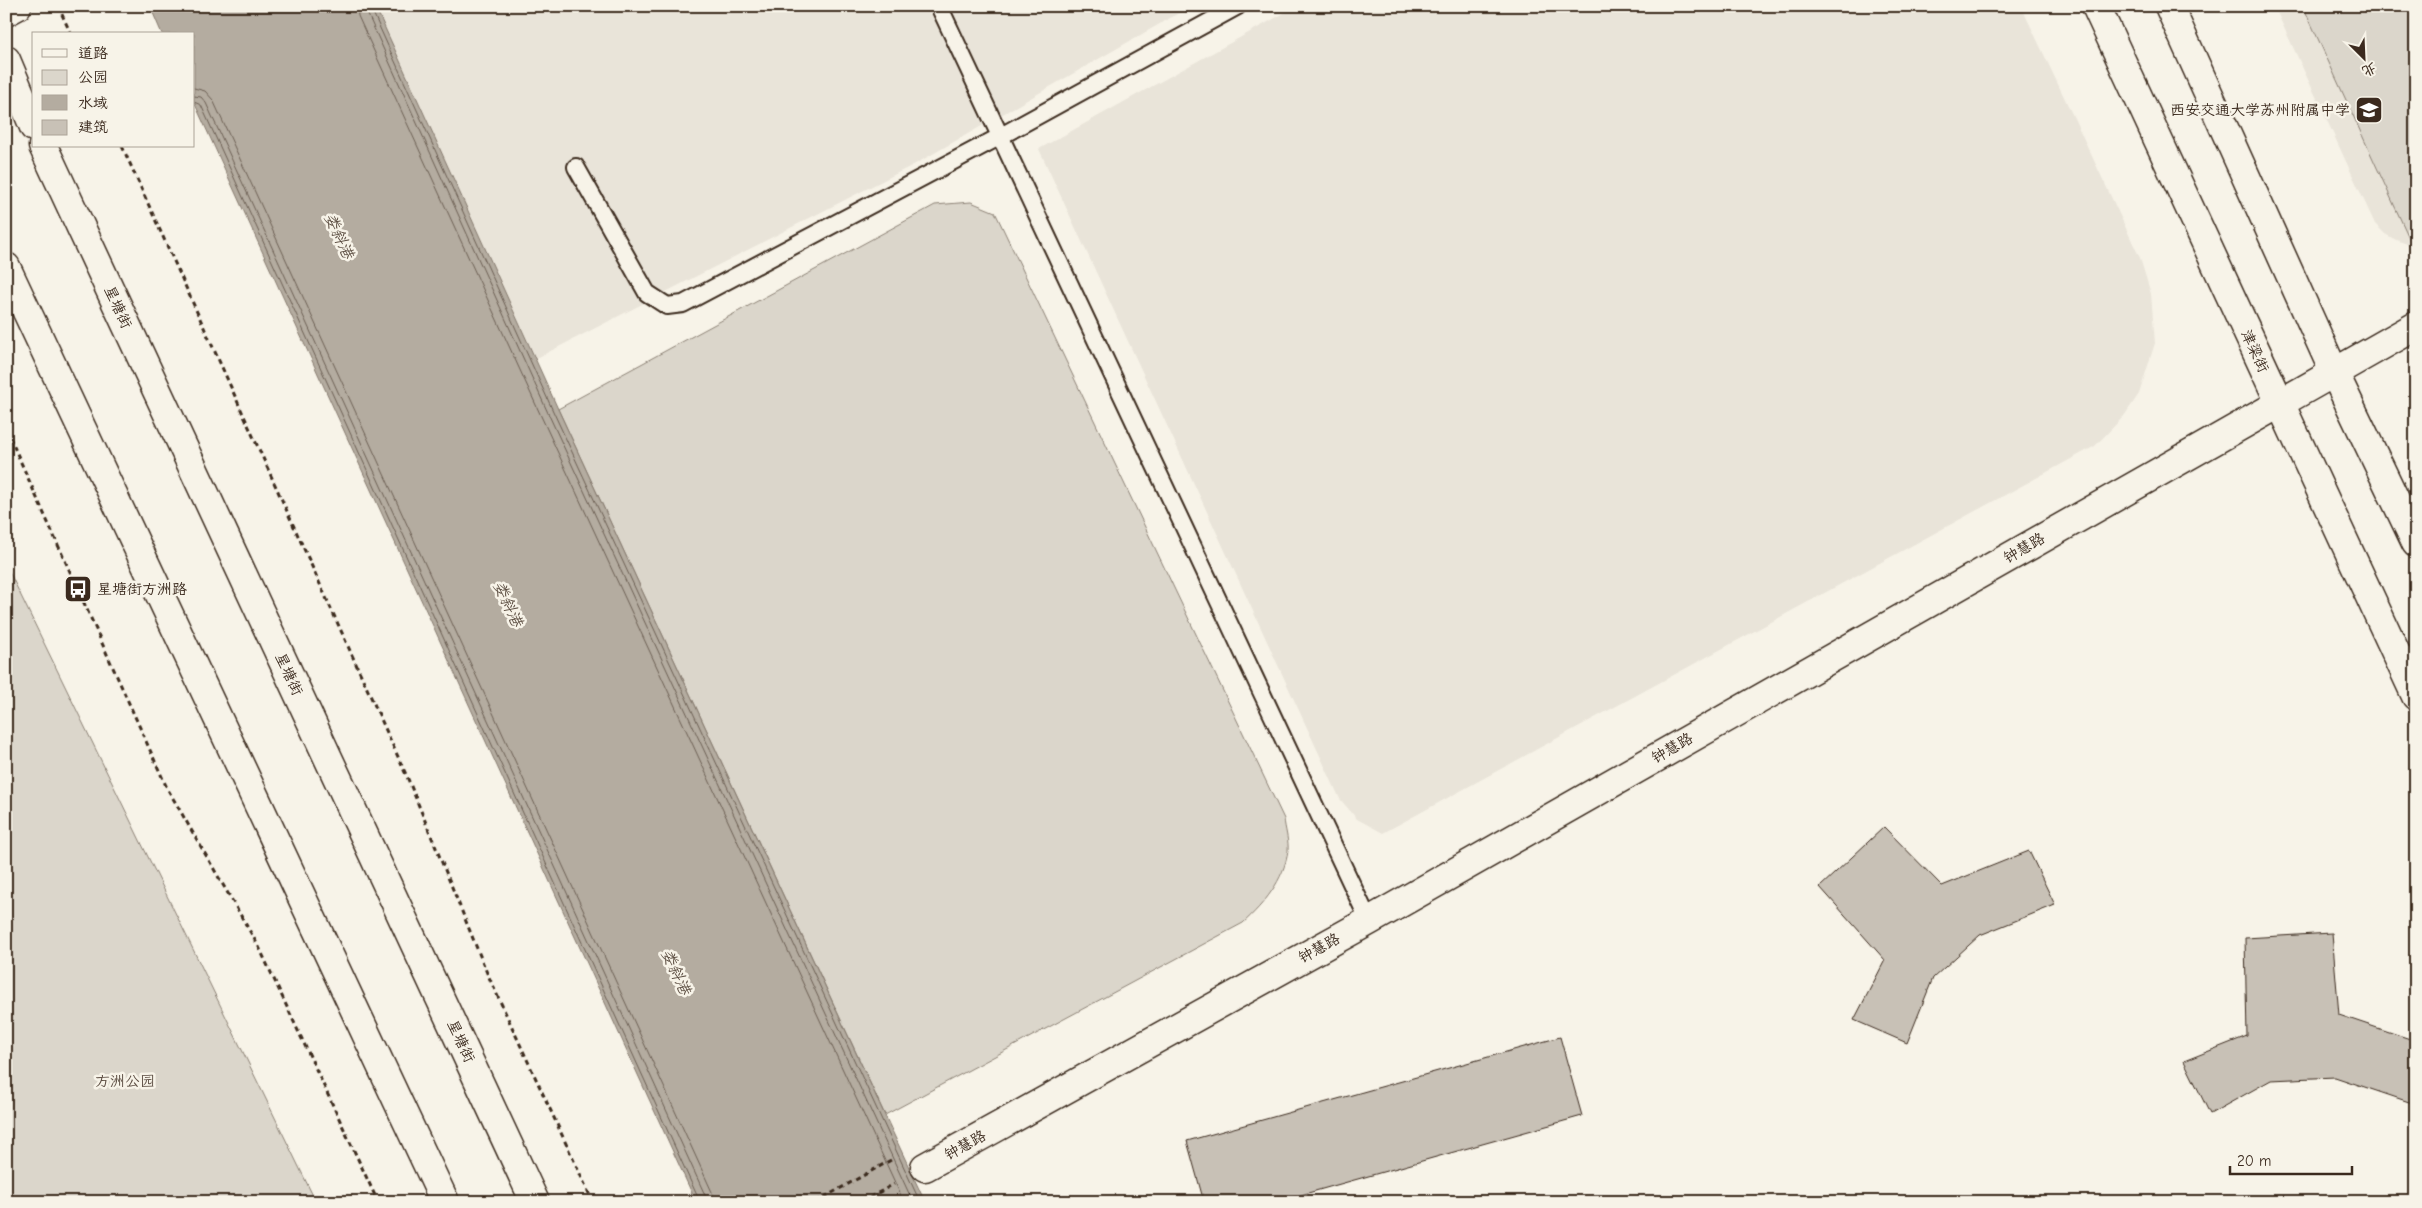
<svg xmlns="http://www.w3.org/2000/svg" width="2422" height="1208" viewBox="0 0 2422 1208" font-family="'Comic Neue','LXGW WenKai TC',sans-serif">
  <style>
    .built { fill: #e9e4d9 }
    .green { fill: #dbd6cb; stroke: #8b8074 }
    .water { fill: #b4aca0; stroke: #84786c }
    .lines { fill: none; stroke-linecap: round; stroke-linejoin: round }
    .shore { stroke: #6b5e52; stroke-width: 1 }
    .building { fill: #c8c1b6; stroke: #3b2a1e }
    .lane-casing { stroke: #3b2a1e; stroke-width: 20 }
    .secondary-casing { stroke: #3b2a1e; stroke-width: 31 }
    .primary-casing { stroke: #3b2a1e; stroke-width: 31 }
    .path { stroke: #3b2a1e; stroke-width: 3; stroke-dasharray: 5 4; stroke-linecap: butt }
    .lane { stroke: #f7f3e8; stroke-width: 16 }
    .secondary { stroke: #f7f3e8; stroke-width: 28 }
    .primary { stroke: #f7f3e8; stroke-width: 28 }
    .labels { text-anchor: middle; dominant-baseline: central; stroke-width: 5; stroke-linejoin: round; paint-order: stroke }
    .poi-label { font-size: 15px; fill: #3b2a1e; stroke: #f7f3e8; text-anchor: end }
    .street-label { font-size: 15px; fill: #3b2a1e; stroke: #f7f3e8 }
    .park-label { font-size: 15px; fill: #5b4c41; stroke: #f7f3e8 }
    .water-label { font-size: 16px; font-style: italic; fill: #5f5145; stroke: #f7f3e8 }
  </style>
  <rect width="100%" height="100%" fill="#f7f3e8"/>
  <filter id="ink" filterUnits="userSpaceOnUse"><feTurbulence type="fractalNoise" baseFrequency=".02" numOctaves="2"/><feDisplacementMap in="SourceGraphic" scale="10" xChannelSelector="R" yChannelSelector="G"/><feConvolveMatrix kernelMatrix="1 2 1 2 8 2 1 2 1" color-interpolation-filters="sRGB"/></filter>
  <g filter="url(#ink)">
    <!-- built -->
    <g class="built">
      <polygon points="375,6 1191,6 917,163 535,359"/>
      <polygon points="1297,6 2021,6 2140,258 2151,294 2155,343 2139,394 2124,416 2095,446 1383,833 1357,819 1340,799 1039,149"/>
      <polygon points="2274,6 2416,6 2416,247 2396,240 2385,234 2375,224"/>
    </g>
    <!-- green -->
    <g class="green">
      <polygon points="2303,6 2416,6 2416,253"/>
      <path d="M971,202l24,10 289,607c1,10 5,22 4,32 -4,29 -24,53 -45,72l-358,192 -327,-706 377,-204z"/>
      <polygon points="6,565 316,1202 6,1202"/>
    </g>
    <!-- water -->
    <polygon class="water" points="150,6 375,6 558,409 925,1202 696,1202 194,102 194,34 162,34"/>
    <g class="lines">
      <!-- shore -->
      <g class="shore">
        <polyline points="357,6 358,16 541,416 904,1202"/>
        <polyline points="364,6 548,413 913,1202"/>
        <polyline points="370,6 553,411 920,1202"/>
        <polyline points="194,88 205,91 213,100 712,1192 714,1202"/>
        <polyline points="194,96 201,97 206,103 705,1195 706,1202"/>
        <polyline points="194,102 201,105 700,1202"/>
      </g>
    </g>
    <!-- building -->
    <g class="building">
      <polygon points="1884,827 1942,886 2029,851 2055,905 1980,935 1933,978 1907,1043 1854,1020 1885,960 1820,887"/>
      <polygon points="2332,933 2339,1015 2416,1041 2416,1089 2412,1103 2335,1077 2271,1080 2210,1114 2184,1061 2247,1036 2245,938"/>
      <polygon points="1560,1037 1582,1116 1276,1202 1204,1202 1187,1141"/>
    </g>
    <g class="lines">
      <!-- lane casing -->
      <g class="lane-casing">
        <g id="lane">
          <polyline points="939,6 1369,921"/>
          <polyline points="576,167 647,293 667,306 683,304 999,137 1238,6"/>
        </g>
      </g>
      <!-- secondary casing -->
      <g class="secondary-casing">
        <g id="secondary">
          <polyline points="2096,6 2416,696"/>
          <polyline points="2169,6 2334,372 2416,543"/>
          <polyline points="6,12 17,6"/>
          <polyline points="925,1167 1369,921 2416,326"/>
        </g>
      </g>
      <!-- primary casing -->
      <g class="primary-casing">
        <g id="primary">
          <polyline points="6,60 34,127"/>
          <polyline points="43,146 535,1202"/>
          <polyline points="6,267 445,1202"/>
        </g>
      </g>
      <!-- path -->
      <g class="path">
        <polyline points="58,6 71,34"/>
        <polyline points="122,146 408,779 487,973 593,1202"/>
        <polyline points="6,429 167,788 259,947 378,1202"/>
        <polyline points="816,1202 891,1160"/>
        <polyline points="862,1202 894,1184"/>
      </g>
      <!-- lane -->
      <use href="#lane" class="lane"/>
      <!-- secondary -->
      <use href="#secondary" class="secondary"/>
      <!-- primary -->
      <use href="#primary" class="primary"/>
    </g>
  </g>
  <!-- icons -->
  <defs>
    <g id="school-square" transform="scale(1.4375)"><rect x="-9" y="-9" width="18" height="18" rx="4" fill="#3b2a1e" stroke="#f7f3e8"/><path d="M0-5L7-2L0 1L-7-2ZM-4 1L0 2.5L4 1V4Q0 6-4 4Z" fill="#fff"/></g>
    <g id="bus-square" transform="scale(1.4375)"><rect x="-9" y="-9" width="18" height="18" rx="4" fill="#3b2a1e" stroke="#f7f3e8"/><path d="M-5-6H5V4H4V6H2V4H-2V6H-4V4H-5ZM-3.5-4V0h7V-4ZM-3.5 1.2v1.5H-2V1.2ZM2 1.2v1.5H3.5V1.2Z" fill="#fff"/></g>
  </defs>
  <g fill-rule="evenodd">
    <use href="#school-square" x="2369" y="110"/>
    <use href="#bus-square" x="78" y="589"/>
  </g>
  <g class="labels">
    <!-- poi labels -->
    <g class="poi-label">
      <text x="2350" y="110">西安交通大学苏州附属中学</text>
      <text x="97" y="589" text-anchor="start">星塘街方洲路</text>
    </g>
    <!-- street labels -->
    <g class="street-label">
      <text transform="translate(118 307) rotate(65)">星塘街</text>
      <text transform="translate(2255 351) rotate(65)">津梁街</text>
      <text transform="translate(2024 548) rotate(-30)">钟慧路</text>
      <text transform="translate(289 674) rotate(65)">星塘街</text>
      <text transform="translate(1672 748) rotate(-30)">钟慧路</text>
      <text transform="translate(1319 948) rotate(-29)">钟慧路</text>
      <text transform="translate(461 1041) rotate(65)">星塘街</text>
      <text transform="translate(965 1145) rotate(-29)">钟慧路</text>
    </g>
    <!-- park labels -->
    <g class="park-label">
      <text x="125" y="1081">方洲公园</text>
    </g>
    <!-- water labels -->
    <g class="water-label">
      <text transform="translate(339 236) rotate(65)">娄斜港</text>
      <text transform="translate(508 604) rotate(65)">娄斜港</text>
      <text transform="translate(676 972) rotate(65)">娄斜港</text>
    </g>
  </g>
  <!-- margin -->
  <rect width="2422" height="1208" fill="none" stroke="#f7f3e8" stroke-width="25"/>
  <rect x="12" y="12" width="2397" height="1183" fill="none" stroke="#3b2a1e" stroke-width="2" filter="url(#ink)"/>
  <!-- legend -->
  <rect x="32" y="32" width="162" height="115" fill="#f7f3e8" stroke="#aca397"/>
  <rect x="42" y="49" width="25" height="8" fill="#f7f3e8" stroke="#aca397"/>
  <text x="78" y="58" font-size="15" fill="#3b2a1e">道路</text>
  <rect x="42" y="70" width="25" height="15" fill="#dbd6cb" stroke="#aca397"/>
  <text x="78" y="82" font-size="15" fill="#3b2a1e">公园</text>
  <rect x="42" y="95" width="25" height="15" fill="#b4aca0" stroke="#aca397"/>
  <text x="78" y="108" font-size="15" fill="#3b2a1e">水域</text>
  <rect x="42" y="120" width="25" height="15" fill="#c8c1b6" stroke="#aca397"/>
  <text x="78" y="132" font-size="15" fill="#3b2a1e">建筑</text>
  <!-- north arrow -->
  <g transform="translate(2364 58) rotate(156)" stroke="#f7f3e8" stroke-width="4" paint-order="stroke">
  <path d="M0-4L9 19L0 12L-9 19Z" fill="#3b2a1e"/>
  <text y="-8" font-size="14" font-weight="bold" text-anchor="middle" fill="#3b2a1e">北</text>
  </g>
  <!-- scale -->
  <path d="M2230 1166v8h122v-8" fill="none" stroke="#3b2a1e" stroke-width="2.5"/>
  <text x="2237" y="1166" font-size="15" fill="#3b2a1e" stroke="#f7f3e8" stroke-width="4" paint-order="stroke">20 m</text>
</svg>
